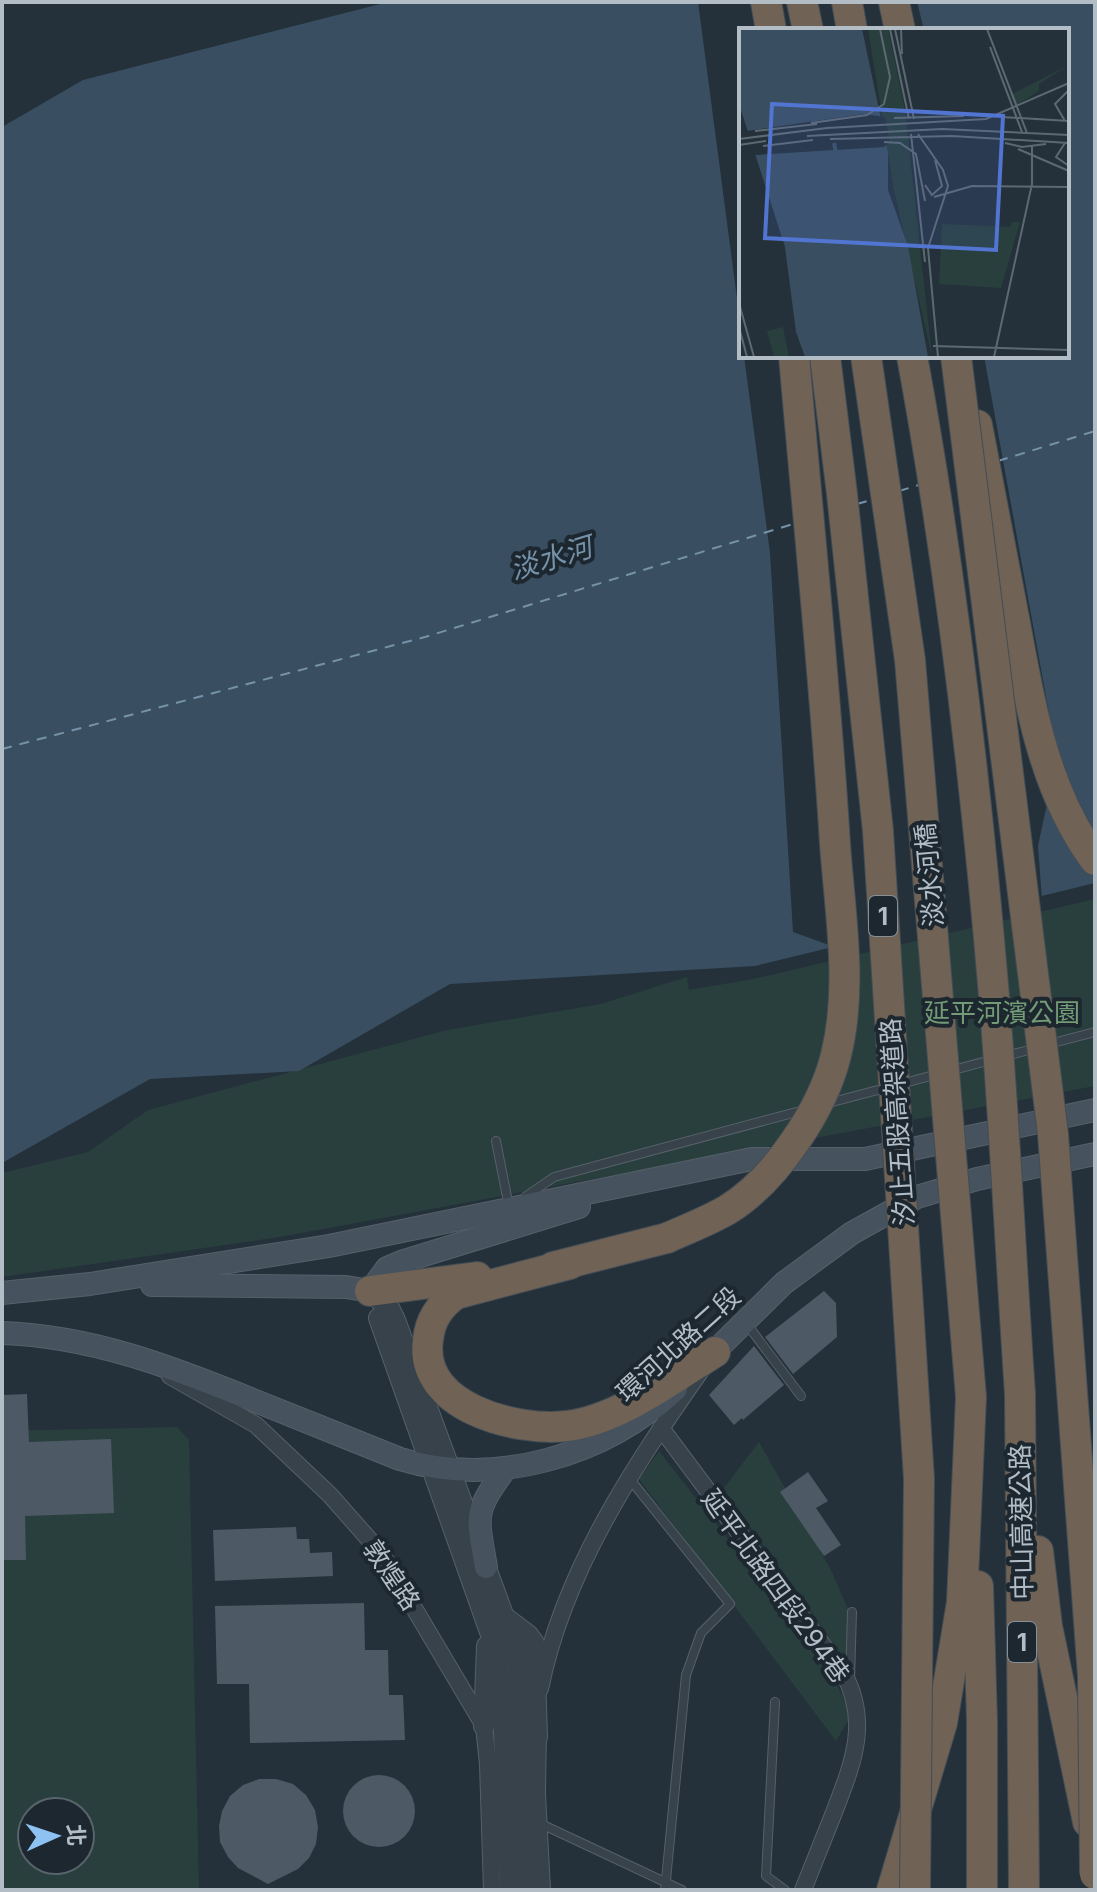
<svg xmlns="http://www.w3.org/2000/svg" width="1097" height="1892" viewBox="0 0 1097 1892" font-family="Inter,'Noto Sans TC',sans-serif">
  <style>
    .green { fill: #293f3d; fill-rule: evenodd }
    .water { fill: #394f61; fill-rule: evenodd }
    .pier { fill: #24313a }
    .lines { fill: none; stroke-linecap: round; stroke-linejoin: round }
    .ferry { stroke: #7592a9; stroke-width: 2; stroke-dasharray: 10 8; stroke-linecap: butt }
    .building { fill: #4d5a65 }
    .service-casing { stroke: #566069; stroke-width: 10 }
    .minor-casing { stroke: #566069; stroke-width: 18 }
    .tertiary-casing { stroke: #566069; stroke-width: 22 }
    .secondary-casing { stroke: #566069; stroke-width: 24 }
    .motorway-casing { stroke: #434d56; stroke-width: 32 }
    .service { stroke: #38424b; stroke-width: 8 }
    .minor { stroke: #38424b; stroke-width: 16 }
    .tertiary { stroke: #38424b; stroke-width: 20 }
    .secondary { stroke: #46525e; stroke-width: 22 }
    .motorway { stroke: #706255; stroke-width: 30 }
    .motorway-bridge-casing { stroke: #434d56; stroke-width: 32; stroke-linecap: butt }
    .motorway-bridge { stroke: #706255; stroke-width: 30 }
    .labels { text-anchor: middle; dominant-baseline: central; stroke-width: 8; stroke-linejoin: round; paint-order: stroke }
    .shield { fill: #1d2730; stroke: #869099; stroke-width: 2 }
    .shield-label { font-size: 24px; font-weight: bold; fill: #b3bdc6 }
    .street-label { font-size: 26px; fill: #b3bdc6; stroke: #1d2730 }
    .park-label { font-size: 26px; fill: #729b76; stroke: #1d2730 }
    .water-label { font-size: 28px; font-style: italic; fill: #7592a9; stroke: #1d2730 }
    .inset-river { fill: none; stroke: #394f61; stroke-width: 4 }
    .inset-road { fill: none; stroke: #5d6972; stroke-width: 2 }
    .view { fill: #5275d2; fill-opacity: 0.15; stroke: #5275d2; stroke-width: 4 }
    .inset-edge { fill: none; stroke: #b3bdc6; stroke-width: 4 }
  </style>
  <rect width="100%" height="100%" fill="#24313a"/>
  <!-- green -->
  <g class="green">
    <polygon points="1095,899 1095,1086 280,1237 2,1277 2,1173 88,1152 148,1110 447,1030 601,1004 687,977 689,990 753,979"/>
    <path d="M177,1427l12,13 10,450h-197v-459zM32,1812h48v48h-48z"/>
    <polygon points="759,1442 831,1570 848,1609 847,1662 723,1489"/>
    <polygon points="659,1451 825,1663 852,1714 836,1741 639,1479"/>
  </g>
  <!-- water -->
  <path class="water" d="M388,2h707v881l-340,83 -305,18 -151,87 -149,8 -148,84v-1036l81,-47zM741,30h326v326h-326z"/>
  <!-- pier -->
  <g class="pier">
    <polygon points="698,2 917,2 924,30 741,30 741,329"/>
    <polygon points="744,356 984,356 1057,757 1038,846 1042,900 840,949 793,932 770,553"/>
  </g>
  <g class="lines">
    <!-- ferry -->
    <g class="ferry">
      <polyline points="998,461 1095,431"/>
      <polyline points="899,491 919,485"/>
      <polyline points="857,504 874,499"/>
      <polyline points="2,749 425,637 793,524"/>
    </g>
  </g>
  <!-- building -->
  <g class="building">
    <polygon points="824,1291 836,1303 837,1337 793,1374 765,1337"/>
    <polygon points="754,1346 784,1385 743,1420 742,1418 734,1425 709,1395"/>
    <polygon points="27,1394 29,1442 111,1439 114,1513 25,1516 26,1560 2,1560 2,1395"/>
    <polygon points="808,1472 828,1501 816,1508 841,1545 824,1556 780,1492"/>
    <polygon points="296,1527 297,1539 309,1539 310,1553 332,1552 333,1576 215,1581 213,1530"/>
    <polygon points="364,1603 365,1650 388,1650 389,1695 403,1695 405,1740 250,1743 249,1684 217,1684 215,1606"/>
    <circle cx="379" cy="1811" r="36"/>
    <polygon points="259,1779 276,1779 293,1784 306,1795 315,1810 318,1827 316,1844 309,1858 298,1869 268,1884 238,1868 228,1857 220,1842 219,1826 222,1811 230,1796 243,1785"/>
  </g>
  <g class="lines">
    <!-- service casing -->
    <g class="service-casing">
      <g id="service">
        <polyline points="1049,1044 1095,1032"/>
        <polyline points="825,1104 1036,1048"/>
        <polyline points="496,1141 509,1207"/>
        <polyline points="525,1197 554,1177 804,1110"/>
        <polyline points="746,1323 801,1396"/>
        <polyline points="629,1478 730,1604 701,1633 686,1675 665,1890"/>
        <polyline points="850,1679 852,1612"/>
        <polyline points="775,1702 766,1876 785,1890"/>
        <polyline points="539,1823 682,1890"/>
      </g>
    </g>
    <!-- minor casing -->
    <g class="minor-casing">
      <g id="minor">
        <polyline points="170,1376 256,1425 330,1495 382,1554 484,1726 488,1764 492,1890"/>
        <path d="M661,1428l182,244c28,51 9,93 -10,143 -10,25 -20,50 -30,75"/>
        <path d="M540,1689c24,-119 94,-223 162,-320"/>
        <polyline points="538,1728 537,1794 542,1890"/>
      </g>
    </g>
    <!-- tertiary casing -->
    <g class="tertiary-casing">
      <g id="tertiary">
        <polyline points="370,1291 389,1308 395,1320 513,1642 518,1666 520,1704 527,1890"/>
        <polyline points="379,1318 495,1646 503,1705 510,1890"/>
        <polyline points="504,1617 528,1635 534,1643 537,1737"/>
        <polyline points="484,1726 487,1646"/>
      </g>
    </g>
    <!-- secondary casing -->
    <g class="secondary-casing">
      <g id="secondary">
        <polyline points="152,1285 346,1287 370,1291 387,1268 401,1262 579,1207"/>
        <polyline points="2,1293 90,1284 329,1246 752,1159 865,1159 1095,1110"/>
        <path d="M2,1333c89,3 170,34 251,67 49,20 98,39 147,59 95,29 205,-3 276,-70"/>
        <polyline points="704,1362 784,1283 852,1233 917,1197 977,1179 1095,1154"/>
        <path d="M486,1567c-9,-53 -13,-54 20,-99"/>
      </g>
    </g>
    <!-- motorway casing -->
    <g class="motorway-casing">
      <g id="motorway">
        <polyline points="766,2 771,30"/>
        <polyline points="802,2 808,30"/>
        <polyline points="847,2 852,30"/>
        <polyline points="894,2 900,30"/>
        <path d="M977,425c12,65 25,129 37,193 16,85 29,171 81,242"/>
        <path d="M570,1264l-114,30c-17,12 -26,26 -28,46 -10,67 88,92 139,86 51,-6 105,-47 148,-74"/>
        <polyline points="553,1267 667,1238"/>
        <polyline points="370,1291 477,1277"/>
        <polyline points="1020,1394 1024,1890"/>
        <polyline points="1038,1551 1047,1626 1088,1822"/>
        <polyline points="978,1586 982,1721 982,1890"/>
        <polyline points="892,1890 942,1723 962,1602 971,1397"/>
      </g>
    </g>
    <!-- service -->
    <use href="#service" class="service"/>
    <!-- minor -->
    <use href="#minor" class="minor"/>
    <!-- tertiary -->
    <use href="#tertiary" class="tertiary"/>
    <!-- secondary -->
    <use href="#secondary" class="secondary"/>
    <!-- motorway -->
    <use href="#motorway" class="motorway"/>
    <!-- motorway-bridge casing -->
    <g class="motorway-bridge-casing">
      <g id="motorway-bridge">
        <polyline points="825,356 842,494 878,831 919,1479 915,1890"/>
        <polyline points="866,356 910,660 971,1397"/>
        <path d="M912,356c39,212 64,426 82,640 11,133 17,266 26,398"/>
        <polyline points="956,356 1053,1134 1093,1676 1095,1874"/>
        <path d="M667,1238c20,-9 41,-17 60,-28 48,-29 96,-101 109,-155 17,-68 4,-142 -1,-211 -10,-163 -27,-325 -41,-488"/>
      </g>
    </g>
    <!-- motorway-bridge -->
    <use href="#motorway-bridge" class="motorway-bridge"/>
  </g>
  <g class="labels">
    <!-- shield labels -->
    <g class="shield">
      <rect x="869" y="896" width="28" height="40" rx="6"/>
      <rect x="1008" y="1622" width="28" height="40" rx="6"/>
    </g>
    <g class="shield-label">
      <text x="883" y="916">1</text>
      <text x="1022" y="1642">1</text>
    </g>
    <!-- street labels -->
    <g class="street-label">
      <text transform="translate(929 875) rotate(-95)">淡水河橋</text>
      <text transform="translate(897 1122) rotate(-94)">汐止五股高架道路</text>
      <text transform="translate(678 1344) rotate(-42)">環河北路二段</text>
      <text transform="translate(1021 1522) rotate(-91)">中山高速公路</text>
      <text transform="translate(392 1575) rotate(56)">敦煌路</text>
      <text transform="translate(776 1586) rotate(54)">延平北路四段294巷</text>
    </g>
    <!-- park labels -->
    <g class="park-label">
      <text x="1002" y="1012">延平河濱公園</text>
    </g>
    <!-- water labels -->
    <g class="water-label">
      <text transform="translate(551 558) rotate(-17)">淡水河</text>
    </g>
  </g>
  <!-- overview -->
  <g transform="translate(739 28)">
    <rect width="330" height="330" fill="#24313a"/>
    <path d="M129,1h20l17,81 27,247 -38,-167zM330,37l-30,19v7l-24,15 -5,-11zM273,194h8l-19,66 -62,-4 3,-60 68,3zM44,299l6,30h-15l-7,-26z" fill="#293f3d"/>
    <path d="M0,1h123l26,123v38l20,56 20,111h-123l-9,-25 -11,-85 -46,-143z" fill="#394f61"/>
    <path d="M125,86l21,3 5,25 -6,5 -130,8 -7,-24z" fill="#24313a"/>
    <path class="inset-river" d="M66,1l22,88M95,115l44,214"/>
    <path class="inset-road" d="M151,1l19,90M156,1l19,90M162,1l1,25M248,1l40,104M251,19l32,85M263,89l67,4M155,90l70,-2M326,93l-10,-17 14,-14M72,95l56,-8 17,-11 6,-27 -10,-48M16,103l62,-7M172,106l14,128M179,106l25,36 5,16 -20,62 10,109M68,108l135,-7 127,6M0,111l88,-11 159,-9 83,-36M91,111l122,-3 117,7M145,114l16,1 16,11 9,47M266,115l17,4 24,-3M326,115l-9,14 13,9M0,117l27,-4M24,118l50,-6M279,121l51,22M186,157l7,10 10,-9 -7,-26M195,169l38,-11 97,1M0,275l15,54M0,299l8,30M194,318l136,4M255,329l38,-173v-39"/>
    <path class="view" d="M33,76l231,12 -7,134 -231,-12z"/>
    <rect width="330" height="330" class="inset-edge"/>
  </g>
  <!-- border -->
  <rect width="1097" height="1892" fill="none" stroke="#b3bdc6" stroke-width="8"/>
  <!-- north arrow -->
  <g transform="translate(56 1836) rotate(87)"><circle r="38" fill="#1d2730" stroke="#59636c" stroke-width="2"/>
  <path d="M0-6L14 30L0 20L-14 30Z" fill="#8dc2f2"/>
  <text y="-12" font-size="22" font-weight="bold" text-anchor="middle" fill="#b3bdc6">北</text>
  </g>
</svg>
